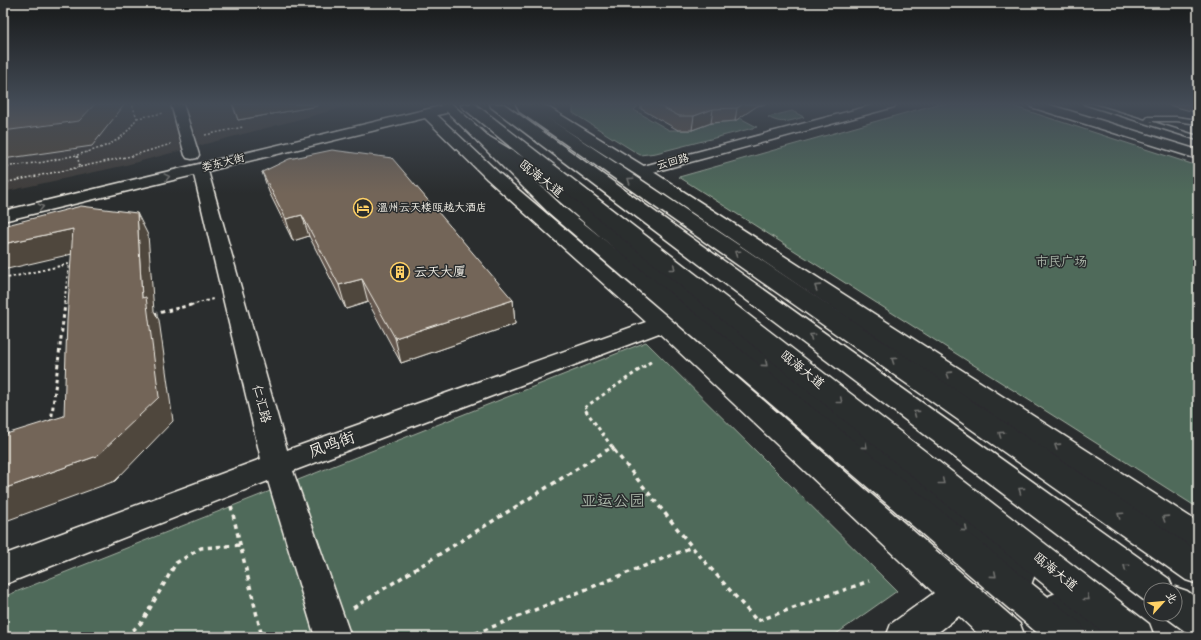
<svg xmlns="http://www.w3.org/2000/svg" width="1201" height="640" viewBox="0 0 1201 640" font-family="Kalam,'LXGW WenKai TC',sans-serif">
  <style>
    .built { fill: #403e3b }
    .green { fill: #506b5a; stroke: #a2aea1 }
    .lines { fill: none; stroke-linecap: round; stroke-linejoin: round }
    .lane-casing { stroke: #f4f1e8; stroke-width: 3 }
    .street-casing { stroke: #f4f1e8; stroke-width: 3 }
    .secondary-casing { stroke: #f4f1e8; stroke-width: 3 }
    .primary-casing { stroke: #f4f1e8; stroke-width: 3 }
    .highway-casing { stroke: #f4f1e8; stroke-width: 3 }
    .path-far3 { stroke: #f4f1e8; stroke-width: 1.5; stroke-dasharray: 2 2; stroke-linecap: butt }
    .path-far2 { stroke: #f4f1e8; stroke-width: 2; stroke-dasharray: 2.5 2.5; stroke-linecap: butt }
    .path-far1 { stroke: #f4f1e8; stroke-width: 3; stroke-dasharray: 3.5 3.5; stroke-linecap: butt }
    .path { stroke: #f4f1e8; stroke-width: 3.5; stroke-dasharray: 4.5 4.5; stroke-linecap: butt }
    .lane { fill: #2a2d2e; fill-rule: evenodd }
    .street { fill: #2a2d2e; fill-rule: evenodd }
    .secondary { fill: #2a2d2e; fill-rule: evenodd }
    .primary { fill: #2a2d2e; fill-rule: evenodd }
    .highway { fill: #2a2d2e; fill-rule: evenodd }
    .wall { fill: #63574d; stroke: #f4f1e8 }
    .shaded-wall { fill: #50473e; stroke: #f4f1e8 }
    .building { fill: #736559; stroke: #f4f1e8 }
    .oneway { stroke: #71726f }
    .labels { text-anchor: middle; dominant-baseline: central; stroke-width: 3; stroke-linejoin: round; paint-order: stroke }
    .far-street-label { font-size: 11px; fill: #f4f1e8; stroke: #2a2d2e }
    .far-poi-label { font-size: 11px; fill: #f4f1e8; stroke: #2a2d2e; text-anchor: start }
    .street-label { font-size: 13px; fill: #f4f1e8; stroke: #2a2d2e }
    .park-label { font-size: 13px; fill: #aab5a8; stroke: #2a2d2e }
    .poi-label { font-size: 13px; fill: #f4f1e8; stroke: #2a2d2e; text-anchor: start }
    .near-street-label { font-size: 16px; fill: #f4f1e8; stroke: #2a2d2e }
    .near-park-label { font-size: 16px; fill: #aab5a8; stroke: #2a2d2e }
  </style>
  <rect width="100%" height="100%" fill="#2a2d2e"/>
  <filter id="ink" filterUnits="userSpaceOnUse"><feTurbulence type="fractalNoise" baseFrequency=".025" numOctaves="2"/><feDisplacementMap in="SourceGraphic" scale="8" xChannelSelector="R" yChannelSelector="G"/><feConvolveMatrix kernelMatrix="1 2 1 2 8 2 1 2 1" color-interpolation-filters="sRGB"/></filter>
  <g filter="url(#ink)">
    <!-- built -->
    <polygon class="built" points="3,104 357,104 122,166 3,192"/>
    <!-- green -->
    <g class="green">
      <polygon points="573,104 644,104 640,104 634,110 669,130 692,130 711,123 735,121 740,118 757,127 656,153 640,155 573,113"/>
      <polygon points="937,104 1006,104 1198,166 1198,508 679,177"/>
      <path d="M792,111l12,6c-15,4 -22,8 -36,0z"/>
      <polygon points="646,342 897,591 832,637 3,637 3,597"/>
    </g>
    <g class="lines">
      <!-- lane casing -->
      <g class="lane-casing">
        <polygon id="lane" points="1084,104 1093,104 1145,120 1148,117 1177,117 1198,120 1198,124 1177,121 1150,121 1198,136 1198,140"/>
      </g>
      <!-- street casing -->
      <g class="street-casing">
        <g id="street">
          <polygon points="877,104 896,104 894,107 646,174 641,175 636,174 634,171 636,168"/>
          <polygon points="1029,104 1047,104 1198,150 1198,159 1031,107"/>
        </g>
      </g>
      <!-- secondary casing -->
      <g class="secondary-casing">
        <g id="secondary">
          <polygon points="171,104 183,104 199,155 197,158 192,159 187,158 185,155"/>
          <path d="M441,106l5,1 1,3 -1,3 -9,2 62,58 171,146 350,305 5,13h-44l-22,-21 -27,21h-46l5,-13 43,-31 -275,-260 -366,138 58,166h-36l-47,-156 -265,104v-30l258,-96 -67,-284 -191,46v-10zM425,118l62,61 159,143 -359,128 -79,-279z"/>
        </g>
      </g>
      <!-- primary casing -->
      <g class="primary-casing">
        <g id="primary">
          <polygon points="439,104 452,104 488,136 528,160 1031,563 1035,574 1031,585 1019,589 1007,585 518,166 478,142"/>
          <polygon points="529,104 543,104 647,168 1198,522 1198,553 1187,549 635,174 530,107"/>
          <polygon points="1061,591 1073,596 1108,624 1113,637 1068,637 1049,620 1044,608 1049,596"/>
        </g>
      </g>
      <!-- highway casing -->
      <g class="highway-casing">
        <g id="highway">
          <polygon points="461,104 475,104 1149,624 1154,637 1108,637 462,107"/>
          <polygon points="490,104 504,104 1169,579 1173,588 1175,587 1187,591 1198,599 1198,637 1186,632 1163,615 1175,614 1175,590 1151,590 1151,603 1145,601 491,107"/>
          <polygon points="516,104 528,104 530,106 1198,551 1198,584 1186,580 520,112"/>
          <polygon points="483,135 488,136 561,205 1082,624 1087,637 1042,637 549,213 478,142 476,139 478,136"/>
        </g>
      </g>
      <!-- path-far3 -->
      <g class="path-far3">
        <polyline points="137,118 164,113"/>
        <polyline points="205,135 243,127"/>
        <path d="M77,155c27,-8 44,-11 60,-37l-5,-14"/>
        <polyline points="3,167 44,162 77,155 80,167 3,183"/>
        <polyline points="80,167 131,156 171,144"/>
      </g>
      <!-- path-far2 -->
      <g class="path-far2">
        <polyline points="3,279 69,264 64,305"/>
        <polyline points="191,305 213,299"/>
      </g>
      <!-- path-far1 -->
      <g class="path-far1">
        <polyline points="154,314 195,304"/>
        <polyline points="51,423 65,304"/>
        <polyline points="612,447 615,451"/>
        <polyline points="606,451 612,447 584,408 652,361"/>
      </g>
      <!-- path -->
      <g class="path">
        <polyline points="614,450 692,547"/>
        <polyline points="231,506 262,637"/>
        <polyline points="353,608 607,450"/>
        <polyline points="126,637 142,622 176,563 201,548 240,545"/>
        <polyline points="467,637 692,547 757,621 869,581"/>
      </g>
      <!-- lane -->
      <use href="#lane" class="lane"/>
      <!-- street -->
      <use href="#street" class="street"/>
      <!-- secondary -->
      <use href="#secondary" class="secondary"/>
      <!-- primary -->
      <use href="#primary" class="primary"/>
      <!-- highway -->
      <use href="#highway" class="highway"/>
    </g>
    <!-- wall -->
    <g class="wall">
      <polygon points="232,104 318,104 318,106 238,120"/>
      <polygon points="641,104 766,104 757,106 735,121 711,123 692,130 678,130 641,109"/>
      <polygon points="1165,104 1198,104 1198,113"/>
      <polygon points="262,172 513,300 515,324 401,363 368,302 346,309 309,236 293,241 269,192"/>
    </g>
    <!-- shaded-wall -->
    <g class="shaded-wall">
      <polygon points="95,104 125,104 92,146 3,159 3,131"/>
      <polygon points="233,104 318,104 318,106 238,120"/>
      <polygon points="743,104 766,104 757,106 735,121 737,108"/>
      <polygon points="713,109 711,123 692,130 694,116"/>
      <polygon points="137,213 148,235 154,311 159,320 173,421 115,481 3,522 3,489 97,456 142,298"/>
      <polygon points="302,215 309,236 293,241 286,219"/>
      <polygon points="73,229 85,251 3,270 3,244"/>
      <polygon points="362,279 368,302 346,309 339,285"/>
      <polygon points="513,300 515,324 401,363 395,338"/>
    </g>
    <!-- building -->
    <g class="building">
      <polygon points="3,104 95,104 79,121 3,131"/>
      <polygon points="656,104 743,104 737,108 713,109 694,116 679,116"/>
      <polygon points="332,150 392,158 513,300 395,338 362,279 339,285 302,215 286,219 262,172 289,159"/>
      <polygon points="81,206 137,213 142,298 146,297 159,397 97,456 3,489 3,435 64,416 67,320 73,229 3,244 3,226"/>
    </g>
    <!-- one-way arrows -->
    <defs><path id="oneway-chevron" d="M-2-3.5L2.5 0L-2 3.5" fill="none" stroke-width="1.6" stroke-linecap="round" stroke-linejoin="round"/></defs>
    <g class="oneway">
      <use href="#oneway-chevron" transform="translate(167 177) rotate(-13)"/>
      <use href="#oneway-chevron" transform="translate(630 180) rotate(-146)"/>
      <use href="#oneway-chevron" transform="translate(41 207) rotate(-13)"/>
      <use href="#oneway-chevron" transform="translate(737 253) rotate(-146)"/>
      <use href="#oneway-chevron" transform="translate(673 268) rotate(39)"/>
      <use href="#oneway-chevron" transform="translate(817 287) rotate(-147)"/>
      <use href="#oneway-chevron" transform="translate(812 336) rotate(-144)"/>
      <use href="#oneway-chevron" transform="translate(894 360) rotate(-146)"/>
      <use href="#oneway-chevron" transform="translate(765 364) rotate(40)"/>
      <use href="#oneway-chevron" transform="translate(949 374) rotate(-147)"/>
      <use href="#oneway-chevron" transform="translate(840 401) rotate(39)"/>
      <use href="#oneway-chevron" transform="translate(916 413) rotate(-144)"/>
      <use href="#oneway-chevron" transform="translate(1001 434) rotate(-146)"/>
      <use href="#oneway-chevron" transform="translate(865 446) rotate(40)"/>
      <use href="#oneway-chevron" transform="translate(1057 446) rotate(-147)"/>
      <use href="#oneway-chevron" transform="translate(942 482) rotate(39)"/>
      <use href="#oneway-chevron" transform="translate(1021 490) rotate(-144)"/>
      <use href="#oneway-chevron" transform="translate(1120 515) rotate(-146)"/>
      <use href="#oneway-chevron" transform="translate(1165 518) rotate(-147)"/>
      <use href="#oneway-chevron" transform="translate(965 529) rotate(40)"/>
      <use href="#oneway-chevron" transform="translate(1126 567) rotate(-144)"/>
      <use href="#oneway-chevron" transform="translate(994 575) rotate(40)"/>
      <use href="#oneway-chevron" transform="translate(1087 598) rotate(39)"/>
    </g>
  </g>
  <!-- sky -->
  <linearGradient id="sky" x2="0" y2="1"><stop stop-color="#171919"/><stop offset="0.54" stop-color="#444c57"/><stop offset="1" stop-color="#444c57" stop-opacity="0"/></linearGradient>
  <rect width="1201" height="193" fill="url(#sky)"/>
  <!-- icons -->
  <defs>
    <g id="hotel-ring" transform="scale(1)"><circle r="9.5" fill="#2a2d2e" stroke="#ffd166" stroke-width="1.5"/><path d="M-6-4.5h1.5V1H6V5H4.5V3h-9V5H-6ZM-4 0a1.8 1.8 0 1 1 3.6 0ZM.5 0V-2.5h3Q6-2.5 6 0Z" fill="#ffd166"/></g>
    <g id="building-ring" transform="scale(1)"><circle r="9.5" fill="#2a2d2e" stroke="#ffd166" stroke-width="1.5"/><path d="M-4-6H4V6H1V3H-1V6H-4ZM-2.5-4.3h1.7v1.8h-1.7ZM.8-4.3h1.7v1.8H.8ZM-2.5-1h1.7V.8h-1.7ZM.8-1h1.7V.8H.8Z" fill="#ffd166"/></g>
  </defs>
  <g fill-rule="evenodd">
    <use href="#hotel-ring" x="363" y="208"/>
    <use href="#building-ring" x="400" y="272"/>
  </g>
  <g class="labels">
    <!-- far-street labels -->
    <g class="far-street-label">
      <text transform="translate(673 162) rotate(-15)">云回路</text>
      <text transform="translate(223 163) rotate(-14)">娄东大街</text>
    </g>
    <!-- far-poi labels -->
    <g class="far-poi-label">
      <text x="377" y="208">温州云天楼瓯越大酒店</text>
    </g>
    <!-- street labels -->
    <g class="street-label">
      <text transform="translate(541 179) rotate(38)">瓯海大道</text>
      <text transform="translate(802 370) rotate(39)">瓯海大道</text>
      <text transform="translate(261 404) rotate(75)">仁汇路</text>
      <text transform="translate(1055 572) rotate(39)">瓯海大道</text>
    </g>
    <!-- park labels -->
    <g class="park-label">
      <text x="1061" y="262">市民广场</text>
    </g>
    <!-- poi labels -->
    <g class="poi-label">
      <text x="414" y="272">云天大厦</text>
    </g>
    <!-- near-street labels -->
    <g class="near-street-label">
      <text transform="translate(332 445) rotate(-20)">凤鸣街</text>
    </g>
    <!-- near-park labels -->
    <g class="near-park-label">
      <text x="613" y="501">亚运公园</text>
    </g>
  </g>
  <!-- margin -->
  <rect width="1201" height="640" fill="none" stroke="#2a2d2e" stroke-width="16"/>
  <rect x="8" y="8" width="1185" height="624" fill="none" stroke="#f4f1e8" stroke-width="1.5" filter="url(#ink)"/>
  <!-- north arrow -->
  <g transform="translate(1163 602) rotate(63)"><circle r="19" fill="#2a2d2e" stroke="#7b7b78"/>
  <path d="M0-3L7 15L0 10L-7 15Z" fill="#ffd166"/>
  <text y="-6" font-size="11" font-weight="bold" text-anchor="middle" fill="#f4f1e8">北</text>
  </g>
</svg>
